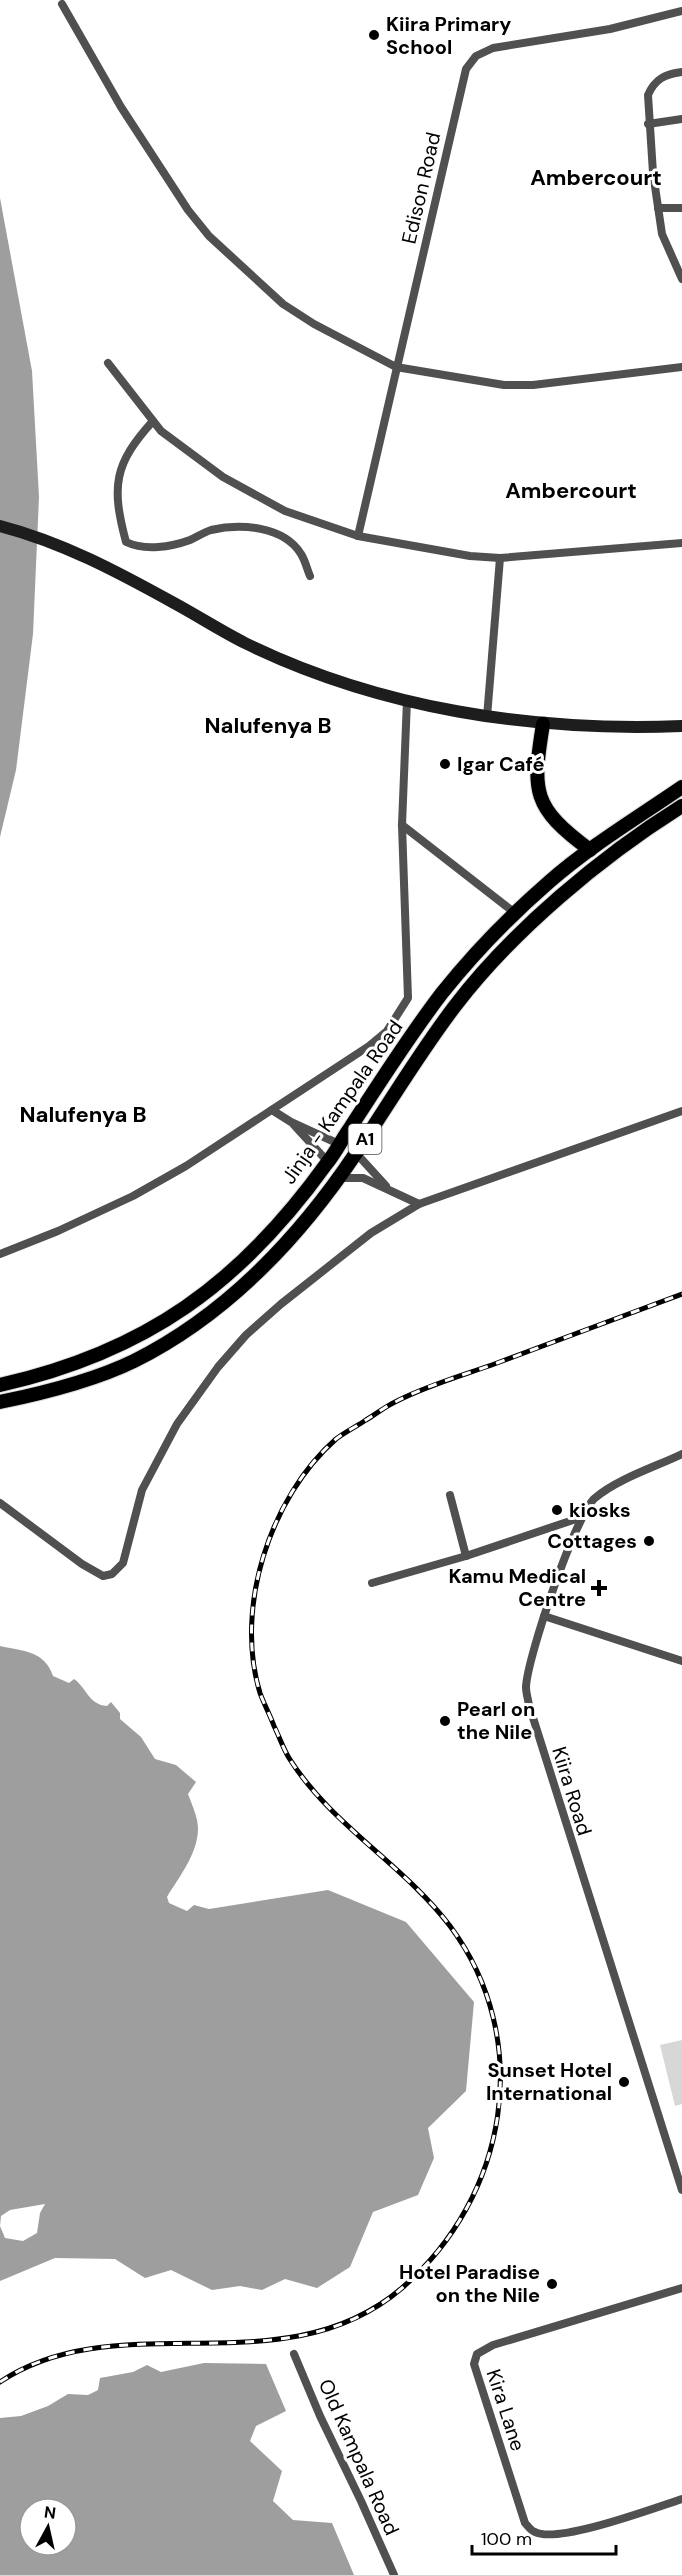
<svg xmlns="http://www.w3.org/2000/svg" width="682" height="2575" viewBox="0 0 682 2575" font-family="'DM Sans',sans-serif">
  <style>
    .green { fill: #d7d7d7 }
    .water { fill: #9e9e9e; fill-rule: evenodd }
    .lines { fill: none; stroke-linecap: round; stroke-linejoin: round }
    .trunk-casing { stroke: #dbdbdb; stroke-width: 16 }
    .minor { stroke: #505050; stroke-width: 8 }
    .secondary { stroke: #1d1d1d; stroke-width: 12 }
    .trunk { stroke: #000; stroke-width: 14 }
    .rail-casing { stroke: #000; stroke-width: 5 }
    .rail { stroke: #fff; stroke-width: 3; stroke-dasharray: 9; stroke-linecap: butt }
    .poi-dot { fill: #000; stroke: #fff; stroke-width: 2 }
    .labels { text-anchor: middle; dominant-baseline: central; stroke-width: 6; stroke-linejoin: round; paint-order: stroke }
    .shield { fill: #fff; stroke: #4c4c4c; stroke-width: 1.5 }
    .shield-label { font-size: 18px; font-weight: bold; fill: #000 }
    .poi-label { font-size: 20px; font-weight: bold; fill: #000; stroke: #fff; text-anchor: start }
    .street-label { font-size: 20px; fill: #000; stroke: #fff }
    .quarter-label { font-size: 22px; font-weight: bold; fill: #000; stroke: #fff }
  </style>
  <rect width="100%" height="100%" fill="#fff"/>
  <!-- green -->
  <polygon class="green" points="682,2040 682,2104 675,2106 660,2045"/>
  <!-- water -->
  <g class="water">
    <polygon points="0,198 32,371 39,497 33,634 16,770 0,837"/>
    <path d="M0,1646c23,5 45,5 53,30l16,7 5,-4c12,8 15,26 33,27l4,-4 9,11v6l21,18 14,22 21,6 20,17 -8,12c3,8 7,17 9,26 6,27 -17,56 -30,77l2,6 18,8 7,-6 15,4 119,-19 78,32 68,80 -8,89 -38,37 6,30 -16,37 -45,17 -23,55 -33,21 -32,-9 -23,11 -22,-4 -28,4 -41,-20 -26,8 -30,-19 -60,-1 -55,23zM45,2204l-5,9 -3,20 -14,8 -18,-3 -5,-12 1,-10 9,-6z"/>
    <path d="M204,2363l62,1 20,47 -30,15 -6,15 32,30 -9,30 20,19 39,3 22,52h-354v-157l21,-2 27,-10 20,-12 20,1 10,-5 2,-12 33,-6 14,-7 14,7zM30,2509h36v36h-36z"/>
  </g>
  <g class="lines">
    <!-- trunk casing -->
    <g class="trunk-casing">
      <g id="trunk">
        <path d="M543,724c-11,68 -11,83 47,126"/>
        <path d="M0,1385c146,-33 240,-101 327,-222 9,-11 15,-24 23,-35 30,-46 59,-92 92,-135 32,-40 69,-78 107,-111 41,-36 88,-64 133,-95"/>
        <path d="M0,1402c44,-9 93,-21 134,-41 92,-46 165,-123 222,-208 33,-49 63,-100 99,-147 57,-75 147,-150 227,-200"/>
      </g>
    </g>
    <!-- minor -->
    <g class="minor">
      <polyline points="62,4 121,107 188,210 209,236 283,304 314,324 396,367 504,385 533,385 682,367"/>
      <path d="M682,72c-17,2 -27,7 -34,23l5,78 9,61 20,45"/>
      <polyline points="648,124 682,119"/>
      <polyline points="658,208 682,208"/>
      <polyline points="108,363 161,431 223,477 285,511 358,536 470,556 500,558 682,543"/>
      <path d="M153,421c-39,43 -42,65 -27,121 19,9 45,5 64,-2 7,-3 14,-8 21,-10 29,-7 73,-4 90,24 4,6 6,15 9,22"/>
      <polyline points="358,536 466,69 476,56 493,48 610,29 682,11"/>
      <polyline points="487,717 500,558"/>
      <polyline points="402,825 515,913"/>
      <polyline points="272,1110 291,1122 339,1144"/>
      <polyline points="294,1125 328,1162"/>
      <polyline points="356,1153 386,1186"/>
      <polyline points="338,1178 363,1178 419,1204"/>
      <polyline points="0,1254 58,1231 133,1196 186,1166 369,1046 387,1031 408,998 402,825 407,700"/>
      <path d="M682,1454c-27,13 -65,25 -87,44 -19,16 -68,160 -69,189 0,6 2,12 3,18l153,485"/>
      <polyline points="450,1495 466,1556"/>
      <polyline points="0,1503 82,1564 103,1576 112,1574 123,1563 142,1490 177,1424 218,1367 246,1335 281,1304 371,1233 419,1204 682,1111"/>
      <polyline points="372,1583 466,1556 582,1517"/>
      <polyline points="544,1616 682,1661"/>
      <path d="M682,2288l-189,57 -16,9 -3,10 51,159c2,2 6,8 10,9 23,12 119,-24 147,-33"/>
      <polyline points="294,2354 320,2416 361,2501 394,2575"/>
    </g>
    <!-- secondary -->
    <path class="secondary" d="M0,526c62,16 118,46 174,77 24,13 47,28 71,40 135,66 288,89 437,83"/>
    <!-- trunk -->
    <use href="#trunk" class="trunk"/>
    <!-- rail casing -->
    <g class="rail-casing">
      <path id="rail" d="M0,2382c120,-80 283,8 402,-94 106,-91 133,-248 48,-362 -47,-62 -119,-101 -161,-168 -6,-10 -10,-22 -15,-32 -4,-11 -10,-22 -14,-33 -26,-85 10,-196 76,-254 9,-7 21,-13 30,-19 10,-6 20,-14 31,-19 31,-16 67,-26 100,-38 62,-23 123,-46 185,-69"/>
    </g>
    <!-- rail -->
    <use href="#rail" class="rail"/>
  </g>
  <!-- markers -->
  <g class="poi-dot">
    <circle cx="374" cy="35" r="6"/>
    <circle cx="445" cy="764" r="6"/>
    <circle cx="557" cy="1510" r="6"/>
    <circle cx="649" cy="1541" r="6"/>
    <path d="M596 1579h6v6h6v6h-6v6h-6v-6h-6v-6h6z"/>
    <circle cx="445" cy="1721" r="6"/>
    <circle cx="624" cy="2082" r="6"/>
    <circle cx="552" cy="2284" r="6"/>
  </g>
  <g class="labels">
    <!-- shield labels -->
    <rect class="shield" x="348.5" y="1124" width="33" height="30" rx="4.5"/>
    <g class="shield-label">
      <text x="365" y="1139">A1</text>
    </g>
    <!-- poi labels -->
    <g class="poi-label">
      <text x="386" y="24">Kiira Primary<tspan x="386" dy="23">School</tspan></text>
      <text x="457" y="764">Igar Café</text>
      <text x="569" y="1510">kiosks</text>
      <text x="637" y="1541" text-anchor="end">Cottages</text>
      <text x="586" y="1576" text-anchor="end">Kamu Medical<tspan x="586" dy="23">Centre</tspan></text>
      <text x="457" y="1709">Pearl on<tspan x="457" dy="23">the Nile</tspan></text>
      <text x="612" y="2070" text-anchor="end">Sunset Hotel<tspan x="612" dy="23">International</tspan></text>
      <text x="540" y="2272" text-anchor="end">Hotel Paradise<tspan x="540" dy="23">on the Nile</tspan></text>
    </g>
    <!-- street labels -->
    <g class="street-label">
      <text transform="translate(421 188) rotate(-77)">Edison Road</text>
      <text transform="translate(342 1102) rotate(-55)">Jinja - Kampala Road</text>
      <text transform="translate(572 1791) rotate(73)">Kiira Road</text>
      <text transform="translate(506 2410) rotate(72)">Kira Lane</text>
      <text transform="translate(359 2457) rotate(66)">Old Kampala Road</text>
    </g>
    <!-- quarter labels -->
    <g class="quarter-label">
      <text x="596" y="177">Ambercourt</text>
      <text x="571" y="490">Ambercourt</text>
      <text x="268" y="725">Nalufenya B</text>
      <text x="83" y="1114">Nalufenya B</text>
    </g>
  </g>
  <!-- north arrow -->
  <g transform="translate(48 2527) rotate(8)"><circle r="28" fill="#ffffff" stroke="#999999" stroke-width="1.5"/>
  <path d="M0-4.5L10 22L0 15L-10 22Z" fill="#000000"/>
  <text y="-9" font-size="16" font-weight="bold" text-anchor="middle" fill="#000000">N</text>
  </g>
  <!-- scale -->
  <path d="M472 2545v9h144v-9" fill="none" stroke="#000000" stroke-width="3"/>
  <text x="481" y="2545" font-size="18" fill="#000000" stroke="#ffffff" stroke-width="4.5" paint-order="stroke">100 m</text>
</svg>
